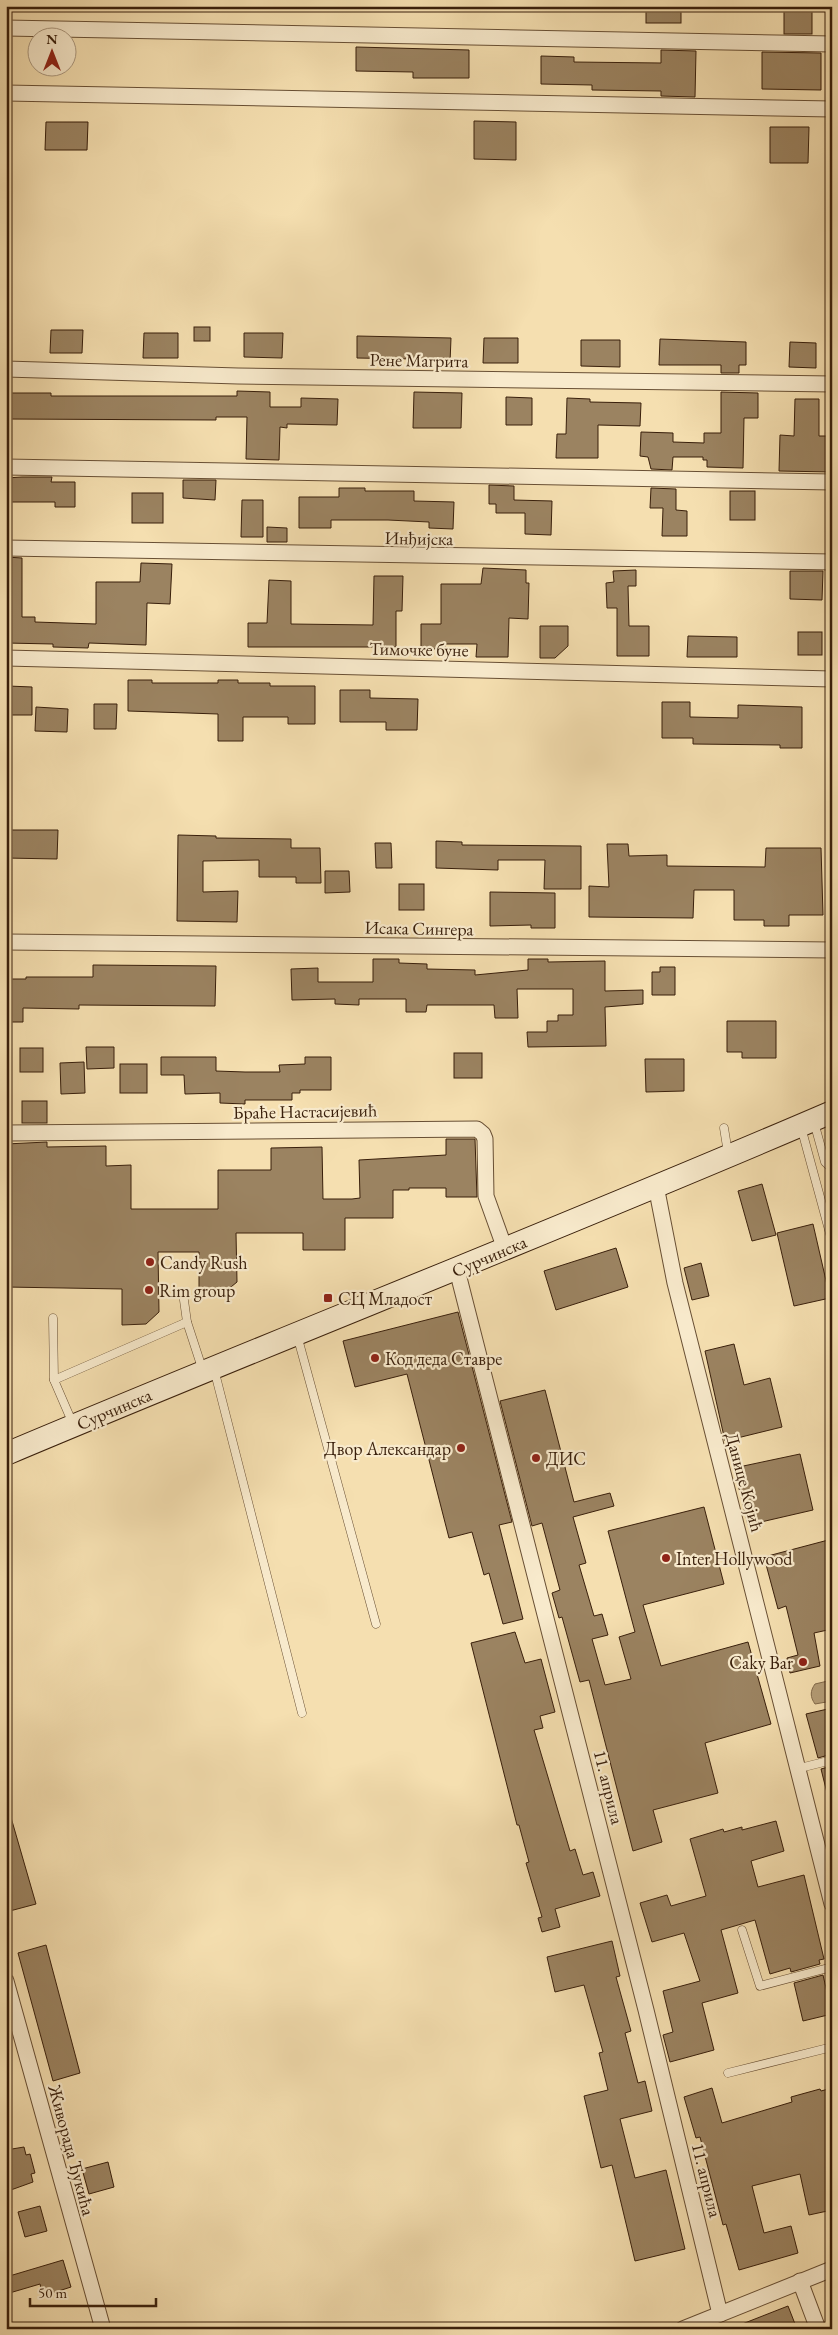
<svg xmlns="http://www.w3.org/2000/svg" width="838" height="2335" viewBox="0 0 838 2335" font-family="'EB Garamond',serif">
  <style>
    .water { fill: #b59e78; stroke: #836b4c }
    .building { fill: #9b8361; stroke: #391f0b }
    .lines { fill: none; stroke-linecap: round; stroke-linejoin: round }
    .service-casing { stroke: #684f34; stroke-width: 9 }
    .minor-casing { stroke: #684f34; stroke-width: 17 }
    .secondary-casing { stroke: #391f0b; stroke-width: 24 }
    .service { stroke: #f8eacc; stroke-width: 8 }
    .minor { stroke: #f8eacc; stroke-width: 15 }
    .secondary { stroke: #f8eacc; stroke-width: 22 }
    .poi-dot { fill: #8f2418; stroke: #f8eacc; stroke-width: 2 }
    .labels { text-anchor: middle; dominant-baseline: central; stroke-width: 4.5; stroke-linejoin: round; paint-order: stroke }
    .street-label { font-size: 18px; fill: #391f0b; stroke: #f8eacc }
    .poi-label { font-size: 18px; fill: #391f0b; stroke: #f8eacc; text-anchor: start }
  </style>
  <rect width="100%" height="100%" fill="#f5dfb0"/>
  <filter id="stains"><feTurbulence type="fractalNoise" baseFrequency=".004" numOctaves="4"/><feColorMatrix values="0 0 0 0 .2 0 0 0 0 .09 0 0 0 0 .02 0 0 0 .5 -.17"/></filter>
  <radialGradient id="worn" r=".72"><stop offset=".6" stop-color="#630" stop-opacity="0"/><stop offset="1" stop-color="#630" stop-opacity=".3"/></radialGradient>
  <!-- water -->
  <path class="water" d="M832,1680v21l-17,3c-5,-7 -5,-13 0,-20z"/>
  <!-- building -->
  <g class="building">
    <rect x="646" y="6" width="35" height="17"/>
    <rect x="784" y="6" width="28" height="28"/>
    <polygon points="356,47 469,50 469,78 413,78 413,72 356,71"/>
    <polygon points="661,50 696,51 695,97 661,96 661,91 592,90 592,85 541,84 541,56 574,57 574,62 661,63"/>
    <polygon points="762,52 821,53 821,90 762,89"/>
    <polygon points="474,121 516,122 516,160 474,159"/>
    <polygon points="46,122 88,122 87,150 45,150"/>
    <polygon points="770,127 809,127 808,163 770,163"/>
    <rect x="194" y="327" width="16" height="14"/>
    <polygon points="51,330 83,330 82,353 50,353"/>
    <polygon points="144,333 178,333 178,358 143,358"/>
    <polygon points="244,333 283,333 282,358 244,357"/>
    <polygon points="357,336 451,338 450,363 415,363 415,359 357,358"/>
    <polygon points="484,338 518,338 518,363 483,363"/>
    <polygon points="660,339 746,342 746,365 739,365 739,373 721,373 721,365 659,365"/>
    <polygon points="581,340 620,340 620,367 581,366"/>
    <polygon points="790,342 816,343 816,368 789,367"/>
    <polygon points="237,391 270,392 270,407 301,407 301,398 338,399 337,425 287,424 287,428 280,427 279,460 246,459 247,417 216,417 216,420 7,419 7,393 51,393 51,396 237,396"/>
    <polygon points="414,392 462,393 461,428 413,428"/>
    <polygon points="721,392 758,393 758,418 744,418 743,468 707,467 707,460 703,460 703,457 673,457 672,470 651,469 648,457 640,456 641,432 673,433 673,442 704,443 704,433 721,433"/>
    <polygon points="506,397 532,398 532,425 506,425"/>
    <polygon points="567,398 590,399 590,402 641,403 640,426 598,425 598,458 556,458 557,434 566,434"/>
    <polygon points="795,399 819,399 819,436 832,436 832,472 779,471 780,435 794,436"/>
    <polygon points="22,477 52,477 51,482 75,482 75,507 55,507 55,502 6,502 6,478"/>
    <polygon points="183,480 216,480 215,500 183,498"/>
    <polygon points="489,485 514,486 514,500 552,501 551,535 525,534 525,513 496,513 496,504 489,504"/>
    <polygon points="339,488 365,488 365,491 414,491 414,501 454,502 453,529 429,528 429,522 388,520 331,520 331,528 299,528 299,497 339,497"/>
    <polygon points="651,488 676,489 676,510 687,511 687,536 662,536 663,508 650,508"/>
    <rect x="730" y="491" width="25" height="29"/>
    <rect x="132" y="493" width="31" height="30"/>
    <polygon points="242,500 263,500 263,537 241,537"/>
    <polygon points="267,527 287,528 287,542 267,542"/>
    <polygon points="6,557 22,558 22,617 35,617 35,622 96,624 96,582 140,582 141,563 172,564 170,604 147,603 146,645 89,643 88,648 53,647 53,644 6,643"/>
    <polygon points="483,568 526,570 526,583 529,583 528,619 509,618 508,657 476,657 477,644 445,644 445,649 421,649 421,624 441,624 441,584 481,584"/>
    <polygon points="636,570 636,586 628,586 629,626 649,626 649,656 617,656 617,608 607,608 606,583 614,582 613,571"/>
    <polygon points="790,571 823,571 822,600 790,599"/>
    <polygon points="374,576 403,576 402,611 396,611 396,647 248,647 248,623 267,623 269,580 291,581 291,624 373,625"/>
    <polygon points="540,626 568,626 568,646 555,658 540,658"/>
    <rect x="798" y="632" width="24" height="23"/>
    <polygon points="688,636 737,637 737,657 687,657"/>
    <polygon points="128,680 152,680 152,683 218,683 218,680 238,680 238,683 270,683 270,686 315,686 315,724 288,724 288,717 243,717 243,741 218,741 218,714 128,711"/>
    <polygon points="8,686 32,687 32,715 7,715"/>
    <polygon points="340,690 370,690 370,698 418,699 417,730 386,730 386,722 340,722"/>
    <polygon points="662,702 690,702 690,717 738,718 738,705 802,707 802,748 780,748 780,745 693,744 693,738 662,738"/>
    <polygon points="94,704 117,704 116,729 94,729"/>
    <polygon points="36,707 68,709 67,732 35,731"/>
    <polygon points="6,830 58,830 57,859 6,858"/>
    <polygon points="178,835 216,836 216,838 291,839 291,848 320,848 321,883 296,883 296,877 259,877 259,860 203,861 203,892 238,891 237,922 177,921"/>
    <polygon points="436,841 462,842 462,845 581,846 581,889 544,889 545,860 498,860 498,870 436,868"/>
    <polygon points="375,843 391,843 392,868 376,868"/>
    <polygon points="607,844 628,844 629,856 667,855 667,866 765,867 766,848 821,848 823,915 789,915 789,926 764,926 764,920 734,920 734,890 694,890 693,918 589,917 589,886 609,887"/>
    <polygon points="325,871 349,871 350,892 325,893"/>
    <rect x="399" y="884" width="25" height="26"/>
    <polygon points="490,892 555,893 555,928 531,928 531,925 490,926"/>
    <polygon points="373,959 399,959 399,963 427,964 427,969 475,970 475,975 528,970 528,959 548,959 548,962 605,961 605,991 643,990 643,1004 605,1007 606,1046 528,1047 527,1032 547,1032 547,1021 558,1021 558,1015 573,1015 573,989 517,989 518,1018 495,1018 494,1005 427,1005 426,1012 406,1012 406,999 359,999 359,1005 335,1004 335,999 292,1000 291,969 318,968 318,982 373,982"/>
    <polygon points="93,965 216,966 215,1006 79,1005 79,1009 23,1008 23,1022 6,1022 6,979 26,979 26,977 93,977"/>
    <polygon points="660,967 675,967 675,995 652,995 652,972 660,972"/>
    <polygon points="727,1021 776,1021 776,1058 742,1058 742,1052 727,1052"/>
    <polygon points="86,1047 114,1047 114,1068 87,1069"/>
    <rect x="20" y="1048" width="23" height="24"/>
    <rect x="454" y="1053" width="28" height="25"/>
    <polygon points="161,1057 216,1057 216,1071 245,1072 280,1072 279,1065 305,1064 305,1057 331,1057 331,1090 300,1090 300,1093 292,1093 292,1100 245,1100 245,1104 220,1103 220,1093 185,1094 184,1075 161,1075"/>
    <polygon points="645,1059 684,1059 684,1091 646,1092"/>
    <polygon points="84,1062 85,1093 61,1094 60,1063"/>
    <rect x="120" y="1064" width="27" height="29"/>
    <rect x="22" y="1101" width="25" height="22"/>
    <polygon points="446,1139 475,1139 477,1197 446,1197 446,1188 409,1188 409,1190 393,1190 393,1218 345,1218 345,1250 303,1250 303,1233 236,1233 237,1282 220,1296 199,1296 199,1252 158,1252 159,1312 146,1324 122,1325 122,1289 6,1287 6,1144 47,1142 47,1147 106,1146 106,1166 131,1165 131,1209 218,1209 218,1170 271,1170 271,1148 322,1147 323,1199 352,1199 360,1198 359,1160 446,1155"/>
    <polygon points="762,1184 776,1235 752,1241 738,1191"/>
    <polygon points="813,1224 830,1298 794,1306 777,1233"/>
    <polygon points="616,1248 628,1287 556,1310 544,1271"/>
    <polygon points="701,1263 709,1296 692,1300 684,1268"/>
    <polygon points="458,1312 512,1522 499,1525 523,1619 503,1624 489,1573 484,1575 472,1532 449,1538 407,1374 355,1387 343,1341"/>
    <polygon points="734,1344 744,1385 770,1378 782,1427 725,1441 705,1351"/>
    <polygon points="545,1390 574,1502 610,1493 614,1506 573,1517 586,1563 579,1565 594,1616 602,1614 608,1635 592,1639 605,1685 631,1679 619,1637 635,1632 608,1531 704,1507 724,1584 643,1605 661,1666 748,1642 771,1724 705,1743 718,1793 653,1810 662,1842 633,1851 589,1680 580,1682 562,1617 559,1618 552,1593 560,1590 542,1523 532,1526 500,1401"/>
    <polygon points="800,1454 813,1510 748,1525 734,1468"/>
    <polygon points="832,1539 832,1629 814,1633 820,1666 790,1673 787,1658 798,1655 786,1606 778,1609 764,1557"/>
    <polygon points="515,1632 525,1663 541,1659 555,1712 540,1716 543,1728 534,1730 570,1851 575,1849 583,1875 593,1872 600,1896 555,1909 560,1927 542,1932 538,1918 542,1917 526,1863 529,1862 519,1825 517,1825 471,1643"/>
    <polygon points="832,1708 832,1754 818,1758 806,1714"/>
    <polygon points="832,1766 832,1792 827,1793 821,1769"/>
    <polygon points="6,1814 10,1814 36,1904 6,1912"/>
    <polygon points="776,1821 784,1851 751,1861 758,1887 804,1875 824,1959 819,1960 820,1964 791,1972 790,1968 770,1974 755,1920 721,1930 738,1993 702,2003 714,2050 670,2062 663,2035 673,2032 663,1991 700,1981 684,1933 652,1942 640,1903 667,1895 671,1906 706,1896 690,1839 723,1829 724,1832 742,1827 742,1830"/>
    <polygon points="612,1941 620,1976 616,1977 631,2031 625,2033 638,2083 645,2081 652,2111 620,2119 635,2178 666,2170 685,2249 635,2261 612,2165 601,2168 584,2096 608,2090 599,2053 603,2052 584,1985 555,1992 547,1957"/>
    <polygon points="46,1945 80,2073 53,2081 18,1953"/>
    <polygon points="823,1975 832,2014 803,2021 794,1983"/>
    <polygon points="712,2088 722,2123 792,2102 791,2097 820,2089 821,2091 832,2088 832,2210 809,2215 800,2174 752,2186 764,2233 791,2226 798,2253 739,2270 726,2224 723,2225 700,2137 696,2138 684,2097"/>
    <polygon points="24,2147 26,2155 30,2154 35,2173 31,2174 33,2182 8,2191 6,2189 6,2150"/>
    <polygon points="108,2162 114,2187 89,2194 82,2169"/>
    <polygon points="40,2206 47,2231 25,2237 18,2212"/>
    <polygon points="63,2260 71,2287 43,2296 40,2284 6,2294 6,2277"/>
    <polygon points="788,2306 797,2329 732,2329 732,2328"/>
  </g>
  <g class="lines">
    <!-- service casing -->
    <g class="service-casing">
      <g id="service">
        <polyline points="814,1122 825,1162 832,1169"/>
        <polyline points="801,1127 832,1241"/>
        <polyline points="724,1128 728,1153"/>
        <polyline points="183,1293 187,1322 203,1371"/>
        <polyline points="53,1318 54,1380 73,1424"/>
        <polyline points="297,1335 376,1624"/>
        <polyline points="214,1369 302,1713"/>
        <polyline points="54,1380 187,1322"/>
        <polyline points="796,1769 832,1760"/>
        <polyline points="742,1930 760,1986 832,1967"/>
        <polyline points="728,2073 832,2047"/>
      </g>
    </g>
    <!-- minor casing -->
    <g class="minor-casing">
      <g id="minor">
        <polyline points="6,28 832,44"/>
        <polyline points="6,93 832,109"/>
        <polyline points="6,369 238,376 832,384"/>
        <polyline points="6,467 832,482"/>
        <polyline points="6,548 832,562"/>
        <polyline points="6,658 832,679"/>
        <polyline points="6,942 832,950"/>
        <polyline points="6,1133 477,1129 483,1134 485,1139 486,1196 505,1249"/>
        <polyline points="656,1186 675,1283 832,1904"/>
        <polyline points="457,1270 646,2010 720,2314"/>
        <polyline points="6,1981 103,2329"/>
        <polyline points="800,2281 818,2329"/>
        <polyline points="683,2329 832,2269"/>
      </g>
    </g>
    <!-- secondary casing -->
    <g class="secondary-casing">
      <path id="secondary" d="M6,1454c275,-116 552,-224 826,-342"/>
    </g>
    <!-- service -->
    <use href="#service" class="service"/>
    <!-- minor -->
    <use href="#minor" class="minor"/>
    <!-- secondary -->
    <use href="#secondary" class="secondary"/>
  </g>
  <!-- markers -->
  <g class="poi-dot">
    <circle cx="150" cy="1262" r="5"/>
    <circle cx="149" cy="1290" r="5"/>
    <rect x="323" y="1293" width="10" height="10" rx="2.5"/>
    <circle cx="375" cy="1358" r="5"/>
    <circle cx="461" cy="1448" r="5"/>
    <circle cx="536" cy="1458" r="5"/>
    <circle cx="666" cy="1558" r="5"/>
    <circle cx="803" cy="1662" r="5"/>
  </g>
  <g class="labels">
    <!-- street labels -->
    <g class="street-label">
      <text transform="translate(419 360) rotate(1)">Рене Магрита</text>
      <text transform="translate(419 538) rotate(1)">Инђијска</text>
      <text transform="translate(419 649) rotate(1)">Тимочке буне</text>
      <text transform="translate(419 928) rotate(1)">Исака Сингера</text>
      <text transform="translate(305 1111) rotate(-1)">Браће Настасијевић</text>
      <text transform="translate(489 1256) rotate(-23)">Сурчинска</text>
      <text transform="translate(114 1409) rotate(-23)">Сурчинска</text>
      <text transform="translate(745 1482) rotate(75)">Данице Којић</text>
      <text transform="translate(609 1787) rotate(76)">11. априла</text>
      <text transform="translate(72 2150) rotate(75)">Живорада Ђукића</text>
      <text transform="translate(707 2180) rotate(76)">11. априла</text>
    </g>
    <!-- poi labels -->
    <g class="poi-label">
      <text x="160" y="1262">Candy Rush</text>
      <text x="159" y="1290">Rim group</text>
      <text x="338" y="1298">СЦ Младост</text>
      <text x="385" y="1358">Код деда Ставре</text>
      <text x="451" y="1448" text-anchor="end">Двор Александар</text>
      <text x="546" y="1458">ДИС</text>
      <text x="676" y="1558">Inter Hollywood</text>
      <text x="793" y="1662" text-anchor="end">Caky Bar</text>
    </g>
  </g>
  <!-- margin -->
  <rect width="838" height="2335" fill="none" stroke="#f5dfb0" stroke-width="25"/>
  <rect x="8" y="8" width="823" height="2320" fill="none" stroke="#391f0b" stroke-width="2.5"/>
  <rect x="12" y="12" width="813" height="2310" fill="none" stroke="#391f0b"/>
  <!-- north arrow -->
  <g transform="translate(52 52)"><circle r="24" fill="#f8eacc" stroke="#ac997f"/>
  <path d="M0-4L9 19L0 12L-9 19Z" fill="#8f2418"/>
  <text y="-8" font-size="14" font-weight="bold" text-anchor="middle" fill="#391f0b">N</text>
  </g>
  <!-- scale -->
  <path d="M30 2298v8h126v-8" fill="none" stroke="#391f0b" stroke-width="2.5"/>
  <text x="38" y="2298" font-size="15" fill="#391f0b" stroke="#f8eacc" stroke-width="4" paint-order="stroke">50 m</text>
  <rect width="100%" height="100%" filter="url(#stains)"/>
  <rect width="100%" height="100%" fill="url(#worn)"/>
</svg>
